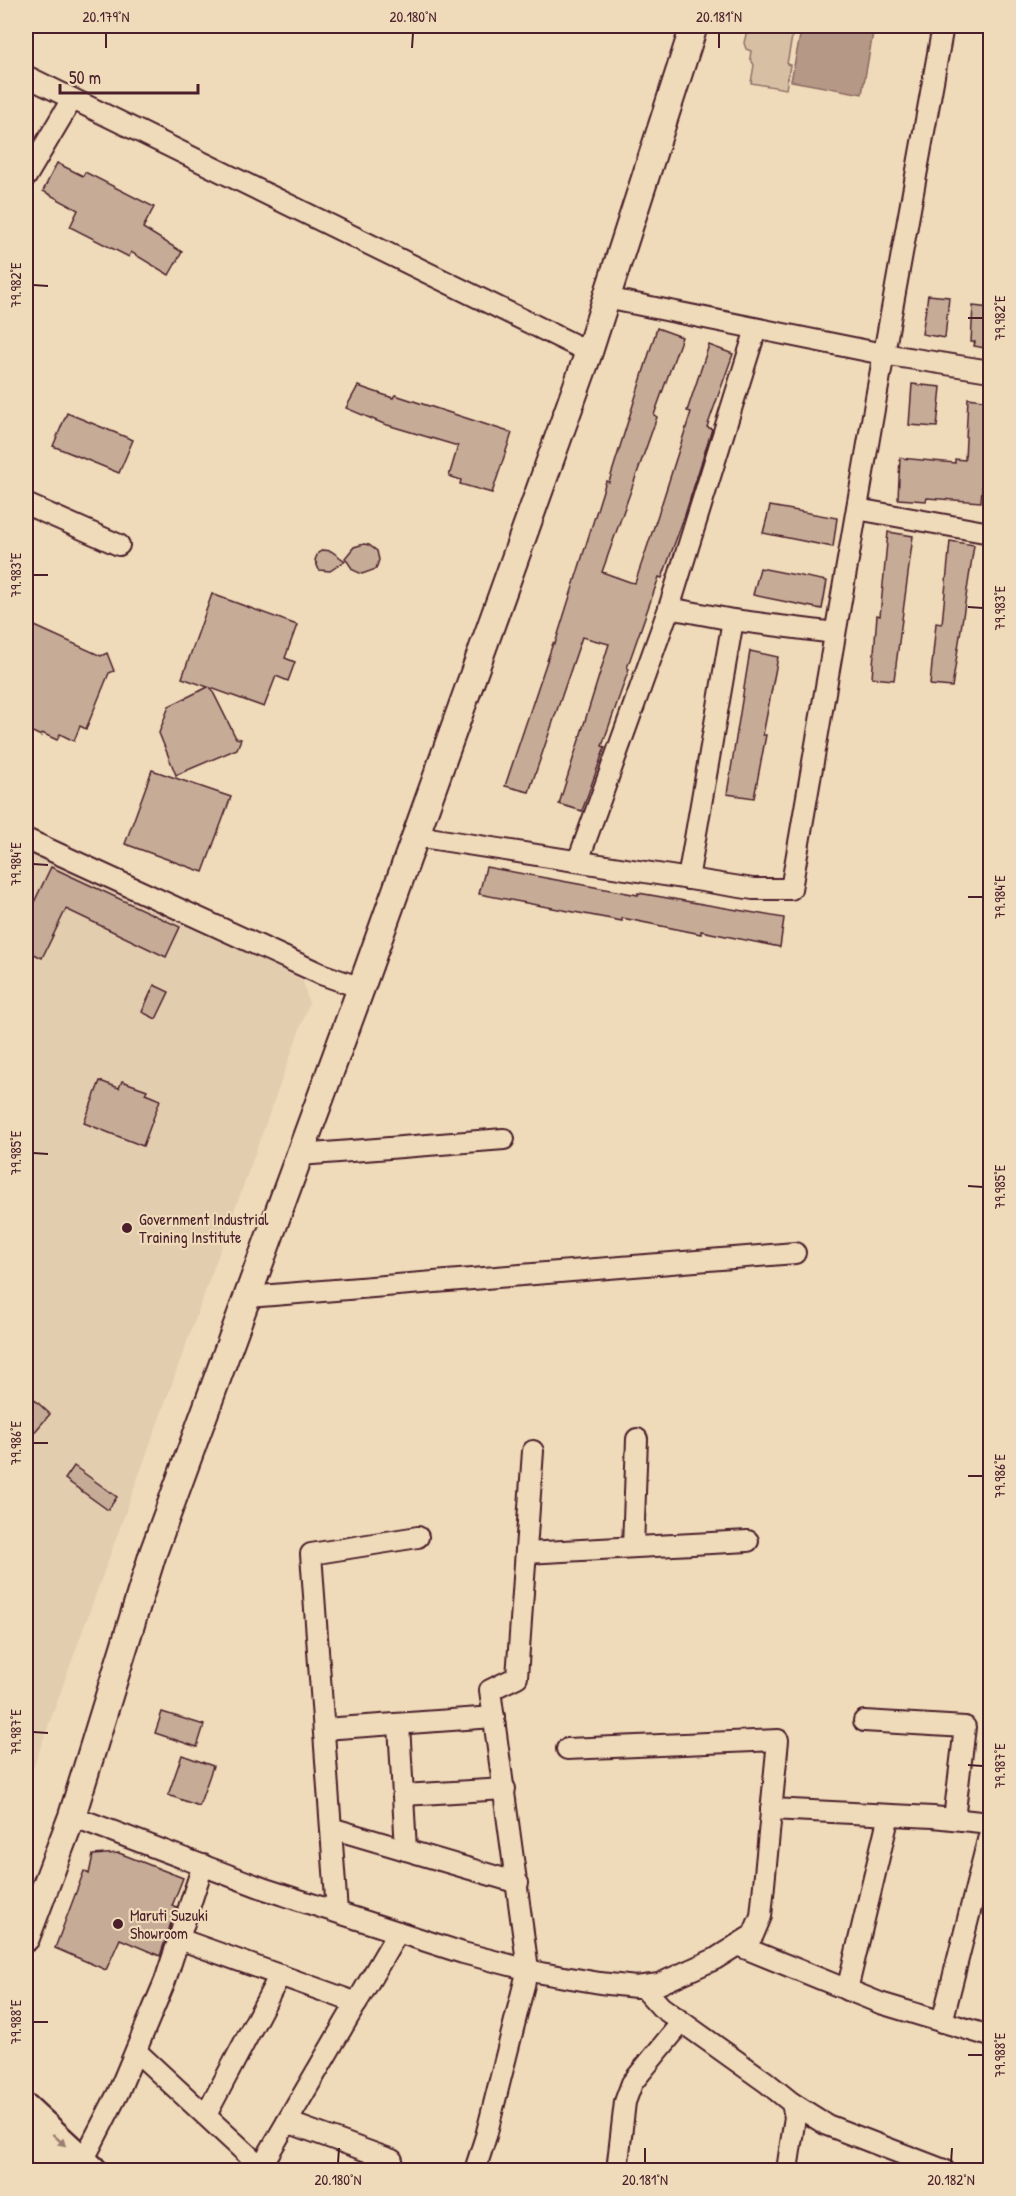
<svg xmlns="http://www.w3.org/2000/svg" width="1016" height="2196" viewBox="0 0 1016 2196" font-family="'Patrick Hand',sans-serif">
  <style>
    .built { fill: #e3cdaf }
    .green { fill: #d7bfa4; stroke: #906f68; stroke-width: 1.5 }
    .water { fill: #b59886; stroke: #8a6862; stroke-width: 1.5 }
    .building { fill: #c6ac97; stroke: #4a1f2b; stroke-width: 1.5 }
    .lines { fill: none; stroke-linecap: round; stroke-linejoin: round }
    .minor-casing { stroke: #4a1f2b; stroke-width: 24 }
    .major-casing { stroke: #4a1f2b; stroke-width: 30 }
    .highway-casing { stroke: #4a1f2b; stroke-width: 33 }
    .minor { stroke: #efdbb9; stroke-width: 20 }
    .major { stroke: #efdbb9; stroke-width: 26 }
    .highway { stroke: #efdbb9; stroke-width: 28 }
    .oneway { fill: #9c7d72 }
    .ticks { fill: none; stroke: #4a1f2b; stroke-width: 2 }
    .poi-dot { fill: #4a1f2b; stroke: #efdbb9; stroke-width: 2 }
    .labels { text-anchor: middle; dominant-baseline: central; stroke-width: 4.5; stroke-linejoin: round; paint-order: stroke }
    .poi-label { font-size: 16px; fill: #4a1f2b; stroke: #efdbb9; text-anchor: start }
    .neatline { fill: none; stroke: #4a1f2b; stroke-width: 2 }
    .ticks-label { font-size: 15px; text-anchor: middle; fill: #4a1f2b }
  </style>
  <rect width="100%" height="100%" fill="#efdbb9"/>
  <filter id="ink" filterUnits="userSpaceOnUse"><feTurbulence type="fractalNoise" baseFrequency=".0167" numOctaves="2"/><feDisplacementMap in="SourceGraphic" scale="12" xChannelSelector="R" yChannelSelector="G"/><feConvolveMatrix kernelMatrix="1 2 1 2 8 2 1 2 1" color-interpolation-filters="sRGB"/></filter>
  <g filter="url(#ink)">
    <!-- built -->
    <polygon class="built" points="26,852 293,974 303,981 309,1004 26,1788"/>
    <!-- green -->
    <polygon class="green" points="748,26 794,26 787,64 790,65 786,89 751,83 754,65 750,58 751,51 746,49 744,43"/>
    <!-- water -->
    <polygon class="water" points="802,26 832,26 873,33 862,94 791,81"/>
    <!-- building -->
    <g class="building">
      <polygon points="57,163 83,176 85,172 154,207 143,228 182,252 169,275 131,252 129,257 70,227 78,210 43,191"/>
      <polygon points="928,295 949,297 945,338 922,334"/>
      <polygon points="973,306 990,308 990,349 974,346 975,342 971,342"/>
      <polygon points="657,328 682,337 654,415 657,417 602,572 630,582 635,583 661,506 691,412 687,411 709,345 733,354 707,427 712,429 685,515 662,578 659,577 627,668 629,669 602,746 605,747 582,811 559,804 609,644 582,637 529,792 505,786 553,643 555,644 606,481 609,482"/>
      <polygon points="912,384 941,387 937,427 909,425"/>
      <polygon points="358,386 393,398 395,395 512,433 492,493 460,484 461,480 449,476 458,446 384,424 346,408"/>
      <polygon points="968,398 990,401 990,442 986,441 981,502 927,498 926,501 898,499 900,458 955,463 955,459 965,460"/>
      <polygon points="67,413 133,440 119,473 53,446"/>
      <polygon points="770,506 837,518 833,547 763,533"/>
      <polygon points="888,532 913,536 894,680 872,678 877,615 880,616"/>
      <polygon points="950,541 974,545 952,687 930,685 936,623 942,624"/>
      <polygon points="364,544 369,545 377,551 379,560 376,569 362,574 353,570 345,558 354,547"/>
      <polygon points="323,550 331,551 345,561 330,571 319,570 315,560 318,553"/>
      <polygon points="760,568 827,581 822,609 753,595"/>
      <polygon points="212,594 297,625 285,658 295,662 288,681 276,676 264,707 211,688 236,738 241,739 237,749 176,775 159,733 169,706 208,687 182,678"/>
      <polygon points="26,622 101,656 107,653 114,671 109,673 86,729 80,726 74,741 60,734 57,740 42,733 41,736 26,729"/>
      <polygon points="750,651 778,657 763,735 766,735 754,798 727,794"/>
      <polygon points="152,770 231,797 203,872 125,844"/>
      <polygon points="51,867 180,927 166,957 66,909 42,958 26,950 26,919"/>
      <polygon points="486,867 638,895 638,893 784,918 780,947 701,931 701,934 622,918 622,921 479,894"/>
      <polygon points="154,985 169,992 156,1019 142,1012"/>
      <polygon points="100,1081 119,1088 122,1081 147,1090 145,1094 160,1100 143,1146 84,1123"/>
      <polygon points="26,1392 50,1414 26,1442"/>
      <polygon points="74,1466 117,1497 108,1510 65,1479"/>
      <polygon points="162,1712 204,1725 197,1747 155,1733"/>
      <polygon points="182,1755 213,1766 199,1806 168,1795"/>
      <polygon points="119,1853 183,1878 172,1906 176,1908 160,1956 120,1939 106,1970 55,1948 84,1871 89,1874 93,1855"/>
    </g>
    <g class="lines">
      <!-- minor casing -->
      <g class="minor-casing">
        <g id="minor">
          <polyline points="26,76 589,352"/>
          <polyline points="26,177 72,99"/>
          <polyline points="606,298 883,354 990,371"/>
          <polyline points="26,504 119,545"/>
          <polyline points="857,509 990,533"/>
          <polyline points="669,608 733,620 835,633"/>
          <polyline points="416,836 753,889 791,889 877,392 943,26"/>
          <polyline points="26,839 321,974 361,988"/>
          <polyline points="578,861 669,608 756,329"/>
          <polyline points="688,879 733,620"/>
          <polyline points="300,1155 504,1139"/>
          <polyline points="248,1297 795,1253"/>
          <polyline points="633,1547 637,1439"/>
          <polyline points="526,1553 748,1541"/>
          <polyline points="864,1721 965,1727 954,1819"/>
          <polyline points="399,1724 406,1850"/>
          <polyline points="324,1729 494,1717"/>
          <polyline points="403,1795 505,1789"/>
          <polyline points="771,1809 933,1817 990,1823"/>
          <polyline points="72,1816 265,1889 463,1953 541,1973 600,1983 636,1987 659,1984 715,1959 753,1935 761,1916 778,1740 567,1749"/>
          <polyline points="331,1828 518,1883"/>
          <polyline points="337,1912 311,1554 418,1537"/>
          <polyline points="179,1939 357,2003"/>
          <polyline points="737,1945 880,2003 990,2036"/>
          <polyline points="643,1987 661,2007 766,2082 792,2103 795,2117 787,2170"/>
          <polyline points="847,1990 889,1815"/>
          <polyline points="942,2022 990,1832"/>
          <polyline points="136,2051 261,2167"/>
          <polyline points="792,2103 827,2125 944,2170"/>
          <polyline points="206,2115 280,1975"/>
          <polyline points="287,2122 392,2160"/>
          <polyline points="83,2161 118,2093 165,1981 203,1865"/>
          <polyline points="259,2170 398,1932"/>
          <polyline points="475,2170 486,2136 528,1969 490,1690 517,1677 533,1451"/>
          <polyline points="617,2170 625,2102 632,2083 682,2022"/>
        </g>
      </g>
      <!-- major casing -->
      <g class="major-casing">
        <polyline id="major" points="26,1938 72,1816 153,1553 361,988 589,352 694,26"/>
      </g>
      <!-- highway casing -->
      <g class="highway-casing">
        <g id="highway">
          <polyline points="26,2109 92,2170"/>
          <polyline points="26,2139 60,2170"/>
        </g>
      </g>
      <!-- minor -->
      <use href="#minor" class="minor"/>
      <!-- major -->
      <use href="#major" class="major"/>
      <!-- highway -->
      <use href="#highway" class="highway"/>
    </g>
    <!-- one-way arrows -->
    <defs><path id="oneway-solid" d="M-6-.8H1V-3.2L6.5 0L1 3.2V.8H-6Z" transform="scale(1.5)"/></defs>
    <use class="oneway" href="#oneway-solid" transform="translate(59 2140) rotate(42)"/>
  </g>
  <!-- ticks -->
  <path class="ticks" d="M106,48v-15M412,48l1,-15M719,48v-15M33,285l15,1M968,318h15M33,575h15M968,607l15,1M33,864l15,1M968,897h15M33,1153l15,1M968,1186l15,1M33,1443h15M968,1476h15M33,1732l15,1M968,1765l15,1M33,2022h15M968,2055h15M338,2163l1,-15M645,2163v-15M951,2163l1,-15"/>
  <!-- markers -->
  <g class="poi-dot">
    <circle cx="127" cy="1228" r="6"/>
    <circle cx="118" cy="1924" r="6"/>
  </g>
  <g class="labels">
    <!-- poi labels -->
    <g class="poi-label">
      <text x="139" y="1219">Government Industrial<tspan x="139" dy="18">Training Institute</tspan></text>
      <text x="130" y="1915">Maruti Suzuki<tspan x="130" dy="18">Showroom</tspan></text>
    </g>
  </g>
  <!-- margin -->
  <rect width="1016" height="2196" fill="none" stroke="#efdbb9" stroke-width="66"/>
  <!-- scale -->
  <path d="M60 84v9h138v-9" fill="none" stroke="#4a1f2b" stroke-width="3"/>
  <text x="69" y="84" font-size="18" fill="#4a1f2b" stroke="#efdbb9" stroke-width="4.5" paint-order="stroke">50 m</text>
  <rect x="33" y="33" width="950" height="2130" class="neatline"/>
  <g class="ticks-label">
    <text x="106" y="22">20.179°N</text>
    <text x="413" y="22">20.180°N</text>
    <text x="719" y="22">20.181°N</text>
    <text transform="translate(16 285) rotate(-90)" y="5">79.982°E</text>
    <text transform="translate(1000 318) rotate(-90)" y="5">79.982°E</text>
    <text transform="translate(16 575) rotate(-90)" y="5">79.983°E</text>
    <text transform="translate(1000 608) rotate(-90)" y="5">79.983°E</text>
    <text transform="translate(16 864) rotate(-90)" y="5">79.984°E</text>
    <text transform="translate(1000 897) rotate(-90)" y="5">79.984°E</text>
    <text transform="translate(16 1153) rotate(-90)" y="5">79.985°E</text>
    <text transform="translate(1000 1187) rotate(-90)" y="5">79.985°E</text>
    <text transform="translate(16 1443) rotate(-90)" y="5">79.986°E</text>
    <text transform="translate(1000 1476) rotate(-90)" y="5">79.986°E</text>
    <text transform="translate(16 1732) rotate(-90)" y="5">79.987°E</text>
    <text transform="translate(1000 1766) rotate(-90)" y="5">79.987°E</text>
    <text transform="translate(16 2022) rotate(-90)" y="5">79.988°E</text>
    <text transform="translate(1000 2055) rotate(-90)" y="5">79.988°E</text>
    <text x="338" y="2185">20.180°N</text>
    <text x="645" y="2185">20.181°N</text>
    <text x="951" y="2185">20.182°N</text>
  </g>
</svg>
